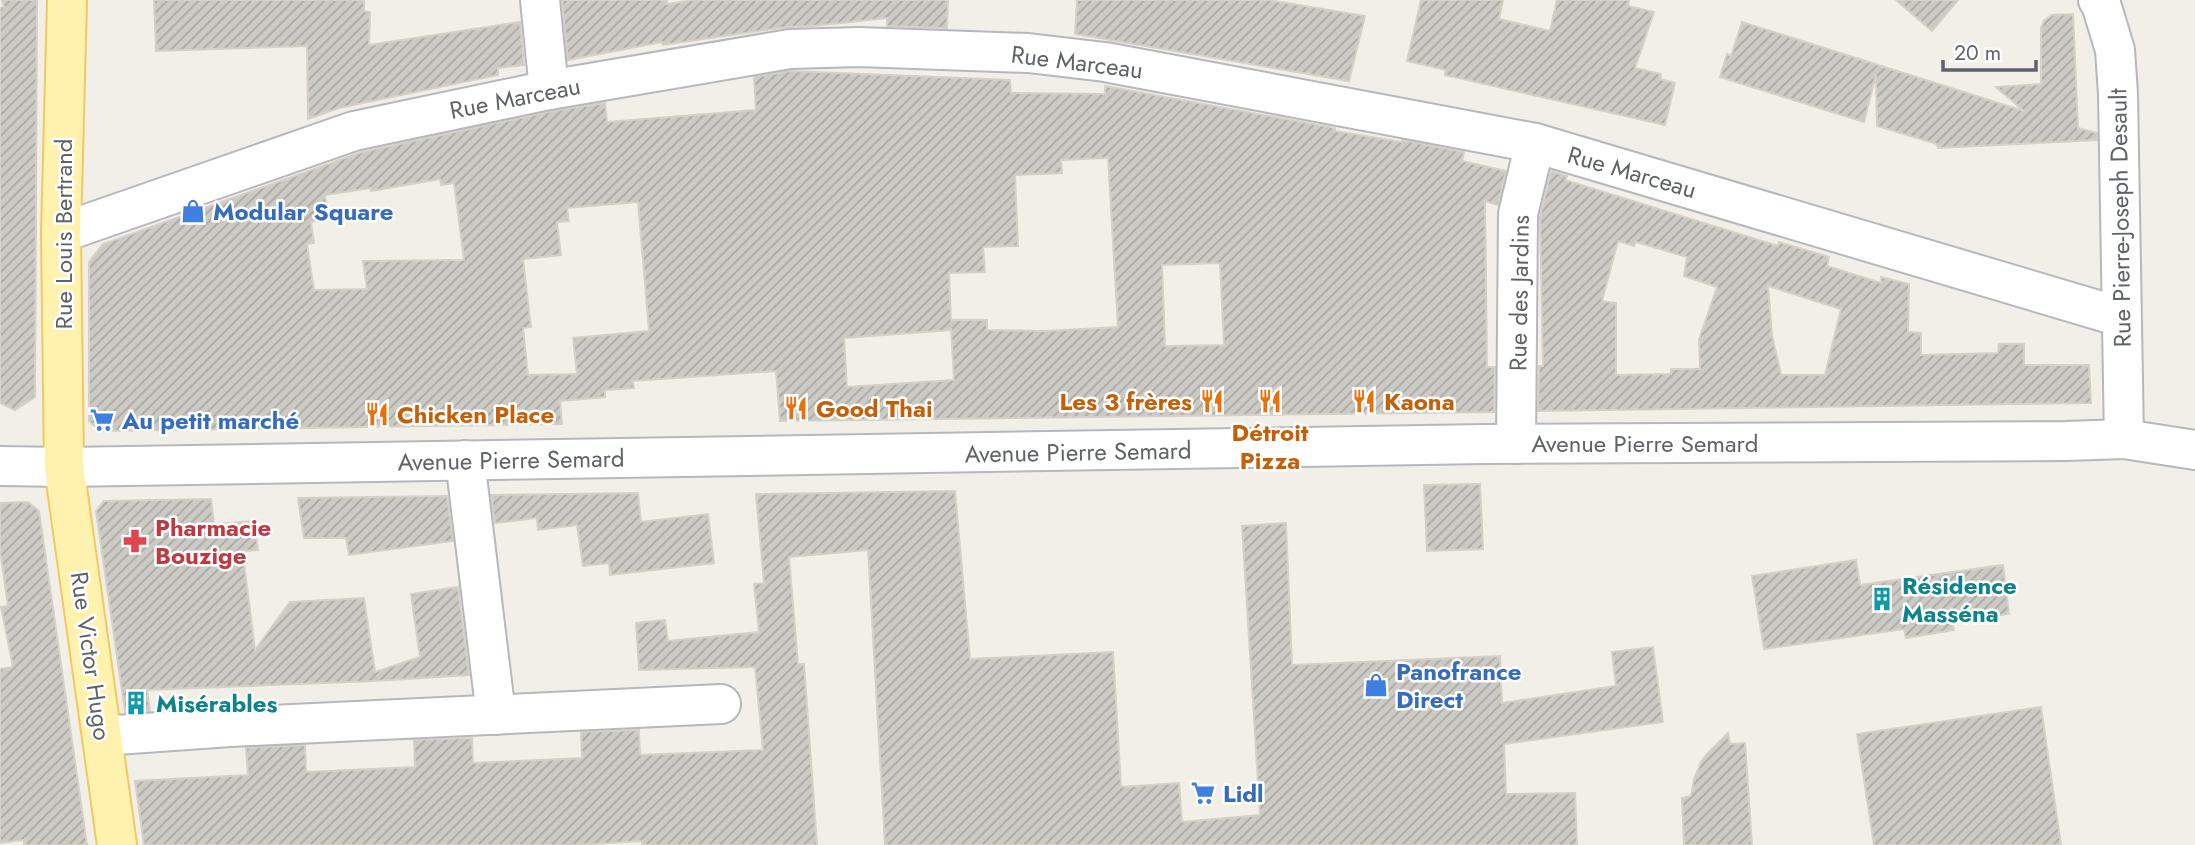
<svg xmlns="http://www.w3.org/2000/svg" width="2195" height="845" viewBox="0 0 2195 845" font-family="Jost,sans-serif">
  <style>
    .building { fill: url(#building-hatch); stroke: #d6d1c6; stroke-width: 2; fill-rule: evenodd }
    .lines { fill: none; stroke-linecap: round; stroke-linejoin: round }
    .minor-casing { stroke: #b5b8bc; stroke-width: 42 }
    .major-casing { stroke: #f2c960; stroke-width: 42 }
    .minor { stroke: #fff; stroke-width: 38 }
    .major { stroke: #fff2af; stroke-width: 38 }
    .labels { text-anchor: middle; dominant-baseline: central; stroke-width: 5; stroke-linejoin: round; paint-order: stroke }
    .street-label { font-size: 24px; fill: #5f6368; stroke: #fff }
    .shop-label { font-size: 24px; font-weight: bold; fill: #366cbe; stroke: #fff; text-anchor: start }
    .food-label { font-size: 24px; font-weight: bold; fill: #c56008; stroke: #fff; text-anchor: start }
    .health-label { font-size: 24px; font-weight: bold; fill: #be3a42; stroke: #fff; text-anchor: start }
    .culture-label { font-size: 24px; font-weight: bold; fill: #0d838f; stroke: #fff; text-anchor: start }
  </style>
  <defs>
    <pattern id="building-hatch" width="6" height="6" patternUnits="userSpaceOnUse" patternTransform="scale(1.75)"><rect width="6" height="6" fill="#cccac5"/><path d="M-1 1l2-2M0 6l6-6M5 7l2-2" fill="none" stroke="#a9a8a4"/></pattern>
  </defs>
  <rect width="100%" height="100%" fill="#f1efe8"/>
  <!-- building -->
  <g class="building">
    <polygon points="2,0 37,0 35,397 15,410 0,403 0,8 4,7"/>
    <polygon points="154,0 364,0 364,11 370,12 369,45 520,22 524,65 498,68 498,75 339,108 308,119 307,46 156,51"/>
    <polygon points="562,0 667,0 667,4 694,0 948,0 947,28 887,26 887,18 813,26 787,27 663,45 662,42 568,60"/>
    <polygon points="1077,0 1269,0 1365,16 1349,81 1075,34"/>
    <polygon points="1421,0 1503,0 1499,19 1550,31 1557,0 1629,0 1628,6 1654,12 1635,68 1661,74 1660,79 1675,83 1665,125 1445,75 1446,70 1407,61"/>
    <polygon points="1896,0 1958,0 1932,31"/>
    <polygon points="2073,14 2078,128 2097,133 2097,140 1938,148 1937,144 1877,126 1876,75 1864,122 1720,77 1727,54 1731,56 1742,22 2024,111 1996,87 2041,84 2041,28 2044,21 2052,15"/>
    <path d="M790,71l220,9 1,13 94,1v-8l230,42v3l67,11v-2l62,12 -2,9 44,10 -8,34 -13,-4 2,166h8l-1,45 -714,9 -4,-50 -143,10 1,7 -29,2v7l-45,4 2,23 -462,7 -11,-10v-159l14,-18 259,-92 191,-41 52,-8 2,19 149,-12 -2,-33zM1108,158l10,169 -72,4 -59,-1v-10h-36l-2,-47 36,-1 -2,-25 35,-1 -3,-71 47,-2 -1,-13zM440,179l1,6 13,-2 10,77 -101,1 4,28 -53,1 -7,-46 7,-1 -3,-21 17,-3 -3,-24 46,-7v3zM638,202l11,129 -76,7 4,36 -49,1 -5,-47 8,-1 -8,-68 38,-4 -4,-33 12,-1 -2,-13zM1220,263l4,82 -59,1 -3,-81zM951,328l3,52 -107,7 -3,-49 107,-8z"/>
    <path d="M1551,171l16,5 -2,4 213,66 1,-4 50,15 -2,9 54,17v-6l28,7 -1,48 13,1v22l77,-2 1,-9h25v21h65l2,38 -553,8 1,-45h4l-3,-149zM1618,241l16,5 2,-4 51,15 -3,19 33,11 -18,53 1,29h-29v5l-55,1v-72l-14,-2zM1768,286l73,23 -16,66h-44l-9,-40z"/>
    <polygon points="1480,484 1483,549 1427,551 1424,485"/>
    <polygon points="955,491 970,659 1113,652 1121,787 1179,783 1182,822 1260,815 1242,526 1286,523 1292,665 1500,656 1502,703 1616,686 1612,652 1653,647 1663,722 1504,744 1506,794 1575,793 1577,845 885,845 868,550 789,557 798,664 804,664 817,845 642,845 642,841 577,845 144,845 135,781 248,775 246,748 305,745 306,772 415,767 414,740 472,738 473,763 582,758 581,732 639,730 640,755 763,750 755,667 639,670 636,623 665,620 668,641 759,632 754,584 764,583 756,494"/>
    <polygon points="638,493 641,522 708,514 714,563 610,575 609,563 583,566 577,525 538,530 537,518 495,523 491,495"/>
    <polygon points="447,496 453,541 349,555 346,538 304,538 298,498"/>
    <polygon points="211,499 214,524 254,521 258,550 245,551 247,563 244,563 255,650 290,602 364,598 375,672 420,657 411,594 458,587 469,675 375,681 147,690 150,711 125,712 96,511 104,501"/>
    <polygon points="28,502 39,511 87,845 24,845 24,840 0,843 0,669 13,667 1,607 8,606 0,550 0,503"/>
    <polygon points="1856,560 1860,585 2003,565 2009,614 1952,622 1954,630 1906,638 1904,629 1764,649 1752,576"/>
    <polygon points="2041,707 2061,845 1874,845 1857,734"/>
    <polygon points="1728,733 1730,744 1745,743 1752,845 1684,845 1682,798 1691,796 1694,779 1701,762 1707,754"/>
  </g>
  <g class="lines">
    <!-- minor casing -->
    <g class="minor-casing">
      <g id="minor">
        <polyline points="540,0 549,90"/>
        <polyline points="2098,0 2101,4 2115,50 2118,94 2124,439"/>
        <polyline points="61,233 354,131 549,90 790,49 859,47 1028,53 1105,62 1535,143 2121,317"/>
        <polyline points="1516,444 1518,214 1535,143"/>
        <polyline points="465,460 496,715"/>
        <polyline points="0,466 64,467 1485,444 2066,441 2124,439 2195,450"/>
        <polyline points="102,736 230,727 721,704"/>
      </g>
    </g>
    <!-- major casing -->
    <g class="major-casing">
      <polyline id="major" points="67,0 61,233 64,467 117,845"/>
    </g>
    <!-- minor -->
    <use href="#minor" class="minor"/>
    <!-- major -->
    <use href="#major" class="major"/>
  </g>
  <!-- icons -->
  <defs>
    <g id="shop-bare" transform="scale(1.89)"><path d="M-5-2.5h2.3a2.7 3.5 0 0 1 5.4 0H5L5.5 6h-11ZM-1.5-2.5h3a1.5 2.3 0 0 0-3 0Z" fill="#3f7fe0" stroke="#fff" stroke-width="2.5" paint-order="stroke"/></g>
    <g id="restaurant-bare" transform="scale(1.89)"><path d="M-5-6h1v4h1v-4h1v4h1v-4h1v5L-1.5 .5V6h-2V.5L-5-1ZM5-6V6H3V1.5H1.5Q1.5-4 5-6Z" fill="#e8710a" stroke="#fff" stroke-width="2.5" paint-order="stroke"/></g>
    <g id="supermarket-bare" transform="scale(1.89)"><path d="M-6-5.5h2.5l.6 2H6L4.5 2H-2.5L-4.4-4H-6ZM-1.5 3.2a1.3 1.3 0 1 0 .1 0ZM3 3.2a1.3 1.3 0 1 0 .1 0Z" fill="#3f7fe0" stroke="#fff" stroke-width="2.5" paint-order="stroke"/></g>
    <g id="pharmacy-bare" transform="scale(1.89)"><path d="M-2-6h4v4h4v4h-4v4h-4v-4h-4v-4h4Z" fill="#e0444e" stroke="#fff" stroke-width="2.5" paint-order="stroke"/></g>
    <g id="building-bare" transform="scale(1.89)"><path d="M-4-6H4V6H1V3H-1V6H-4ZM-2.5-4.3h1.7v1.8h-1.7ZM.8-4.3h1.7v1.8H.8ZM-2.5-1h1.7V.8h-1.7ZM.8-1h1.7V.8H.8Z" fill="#0f9aa8" stroke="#fff" stroke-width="2.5" paint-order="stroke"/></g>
  </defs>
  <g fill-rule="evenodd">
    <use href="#shop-bare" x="193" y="211"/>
    <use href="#restaurant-bare" x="1212" y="401"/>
    <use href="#restaurant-bare" x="1270" y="401"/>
    <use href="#restaurant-bare" x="1364" y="401"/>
    <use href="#restaurant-bare" x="796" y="408"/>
    <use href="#restaurant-bare" x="377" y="414"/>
    <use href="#supermarket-bare" x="102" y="420"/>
    <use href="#pharmacy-bare" x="135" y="541"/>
    <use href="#building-bare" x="1882" y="599"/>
    <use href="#shop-bare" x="1376" y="685"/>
    <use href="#building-bare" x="136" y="703"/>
    <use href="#supermarket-bare" x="1203" y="793"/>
  </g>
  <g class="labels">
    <!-- street labels -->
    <g class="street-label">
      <text transform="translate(1077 62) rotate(7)">Rue Marceau</text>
      <text transform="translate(515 98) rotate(-11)">Rue Marceau</text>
      <text transform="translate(1632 172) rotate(16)">Rue Marceau</text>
      <text transform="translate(2120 218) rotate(-91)">Rue Pierre-Joseph Desault</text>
      <text transform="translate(63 234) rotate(-90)">Rue Louis Bertrand</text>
      <text transform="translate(1519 293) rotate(-89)">Rue des Jardins</text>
      <text x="1645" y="443">Avenue Pierre Semard</text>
      <text transform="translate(1078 452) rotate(-1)">Avenue Pierre Semard</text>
      <text transform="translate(511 460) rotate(-1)">Avenue Pierre Semard</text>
      <text transform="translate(91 656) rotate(82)">Rue Victor Hugo</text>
    </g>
    <!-- shop labels -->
    <g class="shop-label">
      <text x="213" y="211">Modular Square</text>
      <text x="122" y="420">Au petit marché</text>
      <text x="1396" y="671">Panofrance<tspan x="1396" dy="28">Direct</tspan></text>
      <text x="1223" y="793">Lidl</text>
    </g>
    <!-- food labels -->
    <g class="food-label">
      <text x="1192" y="401" text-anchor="end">Les 3 frères</text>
      <text x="1384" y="401">Kaona</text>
      <text x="816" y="408">Good Thai</text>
      <text x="397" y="414">Chicken Place</text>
      <text x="1270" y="432" text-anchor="middle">Détroit<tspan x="1270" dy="28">Pizza</tspan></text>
    </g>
    <!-- health labels -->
    <g class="health-label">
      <text x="155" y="527">Pharmacie<tspan x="155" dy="28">Bouzige</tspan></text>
    </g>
    <!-- culture labels -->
    <g class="culture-label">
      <text x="1902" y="585">Résidence<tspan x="1902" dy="28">Masséna</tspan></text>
      <text x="156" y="703">Misérables</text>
    </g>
  </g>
  <!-- scale -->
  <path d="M1943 60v10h93v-10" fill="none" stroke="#5f6368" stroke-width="3.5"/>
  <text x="1954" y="60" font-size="21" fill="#5f6368" stroke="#ffffff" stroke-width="5" paint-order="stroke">20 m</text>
</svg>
